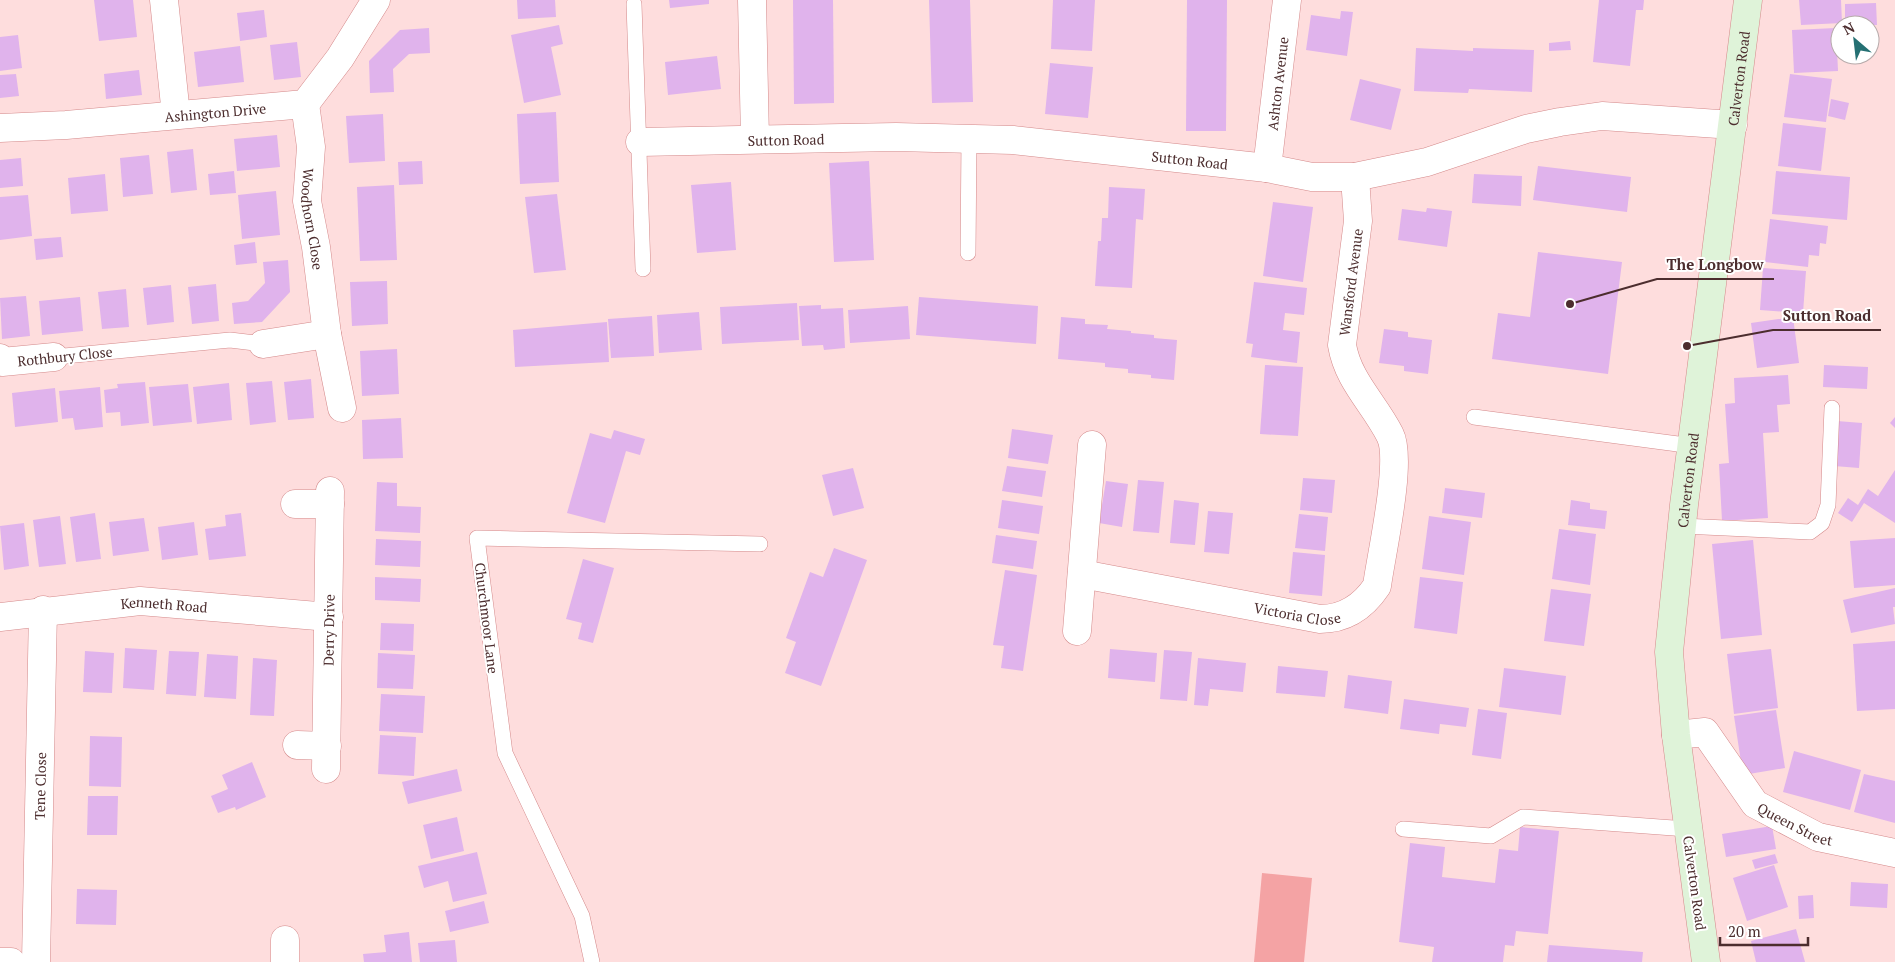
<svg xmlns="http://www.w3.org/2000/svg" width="1895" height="962" viewBox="0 0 1895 962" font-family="'PT Serif',serif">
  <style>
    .green { fill: #f4a3a4 }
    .building { fill: #e0b3ec }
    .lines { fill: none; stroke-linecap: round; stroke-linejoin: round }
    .lane-casing { stroke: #d4898a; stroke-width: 16 }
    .street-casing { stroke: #d4898a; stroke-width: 29 }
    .secondary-casing { stroke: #d4898a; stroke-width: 29 }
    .lane { stroke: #fff; stroke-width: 15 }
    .street { stroke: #fff; stroke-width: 28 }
    .secondary { stroke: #dff3d9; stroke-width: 28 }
    .labels { text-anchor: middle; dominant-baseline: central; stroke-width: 4; stroke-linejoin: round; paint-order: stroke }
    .street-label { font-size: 14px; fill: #4c2d2e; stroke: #fff }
    .leader { fill: none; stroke: #4c2d2e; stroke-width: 2 }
    .callout-dot { fill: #4c2d2e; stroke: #fff; stroke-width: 2 }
    .callout-label { font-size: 15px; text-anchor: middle; font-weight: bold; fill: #4c2d2e; stroke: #fff; stroke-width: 4; stroke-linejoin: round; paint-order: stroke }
  </style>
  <rect width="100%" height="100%" fill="#fedddd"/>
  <!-- green -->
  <polygon class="green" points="1262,873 1312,878 1304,962 1254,962"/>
  <!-- building -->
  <g class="building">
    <polygon points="94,0 133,0 137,37 99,41"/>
    <polygon points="517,0 555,0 556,17 518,19"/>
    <polygon points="669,0 709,0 709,4 670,8"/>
    <polygon points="793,0 833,0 834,103 794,104"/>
    <polygon points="929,0 970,0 973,102 932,103"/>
    <polygon points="1053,0 1095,0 1092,51 1051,49"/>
    <polygon points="1187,0 1227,0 1226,131 1186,131"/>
    <polygon points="1599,0 1644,0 1643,10 1636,10 1630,66 1593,62"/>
    <polygon points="1799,0 1841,0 1842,23 1801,25"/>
    <polygon points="1876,3 1877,25 1856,25 1855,21 1845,21 1845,4"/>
    <polygon points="264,10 267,37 240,41 237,13"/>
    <polygon points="1341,11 1353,12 1347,56 1306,50 1311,15 1340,19"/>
    <polygon points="559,25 563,44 551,47 561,95 524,103 511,35"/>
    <polygon points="429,28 430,53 409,54 393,69 394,92 370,93 369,61 400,30"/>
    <polygon points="1836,28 1838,71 1794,73 1792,30"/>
    <polygon points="18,35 22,68 0,71 0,37"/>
    <polygon points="1570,41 1571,50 1549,51 1549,43"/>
    <polygon points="297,42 301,77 274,80 270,45"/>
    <polygon points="240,46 244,82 198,87 194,52"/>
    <polygon points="1416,48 1473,51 1473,48 1534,50 1532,92 1469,89 1468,93 1414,91"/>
    <polygon points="717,56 721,89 668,95 665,62"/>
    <polygon points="1050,63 1093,67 1088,118 1045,114"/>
    <polygon points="139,70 142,95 106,99 104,74"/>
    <polygon points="16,74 19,96 0,98 0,75"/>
    <polygon points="1790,74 1832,79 1826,122 1784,117"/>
    <polygon points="1360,79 1401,89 1391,130 1350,120"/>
    <polygon points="1831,99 1849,103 1845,120 1828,116"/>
    <polygon points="556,112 559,182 520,184 517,114"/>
    <polygon points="383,114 385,161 349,163 346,116"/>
    <polygon points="1783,123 1826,128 1821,171 1778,166"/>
    <polygon points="277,135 280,167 237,171 234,139"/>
    <polygon points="193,149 197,190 171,193 167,152"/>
    <polygon points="149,155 153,194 123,197 120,158"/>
    <polygon points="21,158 23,186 0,188 0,160"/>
    <polygon points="422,161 423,184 399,185 398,162"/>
    <polygon points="869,161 874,260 834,262 829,163"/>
    <polygon points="1538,166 1631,177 1627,212 1533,200"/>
    <polygon points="234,171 236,193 210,195 208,174"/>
    <polygon points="1776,171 1850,177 1847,220 1772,214"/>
    <polygon points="105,174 108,211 71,214 68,178"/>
    <polygon points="1474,174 1522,176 1521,206 1472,203"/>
    <polygon points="731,182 736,250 697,253 691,185"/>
    <polygon points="394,185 397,260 360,261 357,187"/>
    <polygon points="1109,187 1145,189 1143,220 1136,219 1132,288 1095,286 1098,241 1101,241 1102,218 1108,218"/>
    <polygon points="276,191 280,235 242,239 238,195"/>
    <polygon points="557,194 566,270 534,273 525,197"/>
    <polygon points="28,195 32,236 0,240 0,197"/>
    <polygon points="1273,202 1313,207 1303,282 1263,276"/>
    <polygon points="1427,208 1452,211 1447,247 1398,240 1402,209 1426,212"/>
    <polygon points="1770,219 1828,226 1826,244 1820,243 1819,256 1809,255 1808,267 1765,262"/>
    <polygon points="61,237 63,257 36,260 34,239"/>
    <polygon points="255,242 257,263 236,265 234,245"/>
    <polygon points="1538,252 1622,262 1608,374 1492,359 1498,313 1530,317"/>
    <polygon points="288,260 290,292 262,322 234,324 232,303 248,301 265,283 263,262"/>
    <polygon points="1763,268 1806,271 1803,313 1760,310"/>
    <polygon points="387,281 388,324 352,326 350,282"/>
    <polygon points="1254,282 1307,288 1304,315 1285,313 1283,330 1300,332 1297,363 1251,357 1253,344 1246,343"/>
    <polygon points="216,284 219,321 192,324 188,287"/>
    <polygon points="171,285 174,322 147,325 143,288"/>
    <polygon points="126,289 129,327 102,329 98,292"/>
    <polygon points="26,296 30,336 2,339 0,298"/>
    <polygon points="80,297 83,331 42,335 39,301"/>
    <polygon points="919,297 1038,306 1036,344 916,335"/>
    <polygon points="797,303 799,340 722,344 720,307"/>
    <polygon points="821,305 821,309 843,308 845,348 824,350 823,345 802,346 799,306"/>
    <polygon points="908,306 910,339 850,343 848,310"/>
    <polygon points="699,312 702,350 659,353 657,315"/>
    <polygon points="652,316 654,356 611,358 608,319"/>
    <polygon points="1061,317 1085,319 1085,324 1108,325 1107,329 1131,331 1131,333 1154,335 1154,338 1177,340 1174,380 1151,378 1151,375 1128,373 1128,369 1105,367 1105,363 1058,359"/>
    <polygon points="1793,317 1799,363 1757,368 1751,323"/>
    <polygon points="607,322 609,362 515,367 513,330"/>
    <polygon points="1384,329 1408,332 1408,337 1432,340 1428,374 1404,371 1404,366 1379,363"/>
    <polygon points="397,349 399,394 362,396 360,351"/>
    <polygon points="1265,365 1303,367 1298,436 1260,434"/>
    <polygon points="1824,365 1868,367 1867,389 1823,387"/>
    <polygon points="1788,375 1790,404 1777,405 1779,432 1763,433 1768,518 1722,521 1719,464 1729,463 1725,404 1735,403 1734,378"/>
    <polygon points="311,379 314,418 288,420 284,382"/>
    <polygon points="272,381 276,422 250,425 246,383"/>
    <polygon points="145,382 149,423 121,426 120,412 106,413 104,390 118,388 117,384"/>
    <polygon points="229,383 232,420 197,424 193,387"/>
    <polygon points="188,384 192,422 153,426 149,387"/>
    <polygon points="100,387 103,427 75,430 73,418 62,419 59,391"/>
    <polygon points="55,388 58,422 15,427 12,393"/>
    <polygon points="1895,417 1895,428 1890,423"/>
    <polygon points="401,418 403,458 363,459 362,420"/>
    <polygon points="1837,421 1862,423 1859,468 1834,466"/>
    <polygon points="1012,429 1053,435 1048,464 1008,458"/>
    <polygon points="614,430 645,439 640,455 626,451 605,523 567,513 590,433 611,439"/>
    <polygon points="1007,466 1046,471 1042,497 1002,491"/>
    <polygon points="853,468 864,508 833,516 822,475"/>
    <polygon points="1895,470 1895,523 1864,503 1852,522 1838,513 1848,498 1858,505 1868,489 1878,496"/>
    <polygon points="1303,478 1335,480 1332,513 1300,510"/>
    <polygon points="1138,480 1164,482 1159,533 1133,531"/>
    <polygon points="1106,481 1128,484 1122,527 1099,523"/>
    <polygon points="377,482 397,483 397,506 421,507 420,533 375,531"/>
    <polygon points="1445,488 1485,493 1482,518 1442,513"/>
    <polygon points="1002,500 1043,506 1039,534 998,528"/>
    <polygon points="1174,500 1199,503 1195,545 1170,543"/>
    <polygon points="1571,500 1590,503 1590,509 1607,511 1605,529 1568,525"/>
    <polygon points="1208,511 1233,513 1229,554 1204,552"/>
    <polygon points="95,513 101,559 76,562 70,517"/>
    <polygon points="241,513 246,556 209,560 205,529 226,526 225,515"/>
    <polygon points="1299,514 1328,517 1325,551 1295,548"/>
    <polygon points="60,516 66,564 39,567 33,520"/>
    <polygon points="1429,516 1471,522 1464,575 1422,569"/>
    <polygon points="144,518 149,551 113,556 109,522"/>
    <polygon points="194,522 198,555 162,560 158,527"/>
    <polygon points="24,523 29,566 4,570 0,526"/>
    <polygon points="1559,529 1596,534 1590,585 1552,579"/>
    <polygon points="996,535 1037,541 1033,569 992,563"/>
    <polygon points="1895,538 1895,585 1854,588 1850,541"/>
    <polygon points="376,539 421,541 420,567 375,565"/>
    <polygon points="1753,540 1762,635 1721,639 1712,544"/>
    <polygon points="834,548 867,560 821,686 785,673 796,642 786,638 810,572 823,577"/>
    <polygon points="1293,552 1325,555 1322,596 1289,593"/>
    <polygon points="583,559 614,568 593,643 578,639 582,623 566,619"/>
    <polygon points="1005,570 1037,575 1023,671 1001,668 1004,646 993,645"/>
    <polygon points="375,577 421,579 420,602 375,600"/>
    <polygon points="1420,577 1463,582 1457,634 1414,628"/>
    <polygon points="1895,588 1895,607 1893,607 1895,624 1851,633 1843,600"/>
    <polygon points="1551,589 1591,594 1584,646 1544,641"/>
    <polygon points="381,623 414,624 413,651 380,650"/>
    <polygon points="1895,641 1895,709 1857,711 1853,644"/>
    <polygon points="125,648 157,650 154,690 123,688"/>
    <polygon points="1110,649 1157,653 1155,682 1108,678"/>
    <polygon points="1771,649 1778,708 1734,714 1727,654"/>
    <polygon points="1164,650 1192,652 1187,701 1160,699"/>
    <polygon points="85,651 114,653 112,693 83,692"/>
    <polygon points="169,651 199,652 196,696 166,694"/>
    <polygon points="378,653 415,655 413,689 377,688"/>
    <polygon points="207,654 238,656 236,699 204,697"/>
    <polygon points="253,658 277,660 274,716 250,715"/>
    <polygon points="1198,658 1246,663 1243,692 1210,689 1208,706 1194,705"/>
    <polygon points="1278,666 1328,671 1325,697 1276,693"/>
    <polygon points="1504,668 1566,676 1561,715 1499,707"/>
    <polygon points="1348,675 1392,681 1388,714 1344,708"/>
    <polygon points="381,694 425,696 423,733 379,731"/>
    <polygon points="1404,699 1469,708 1466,727 1440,724 1439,734 1400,729"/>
    <polygon points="1478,709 1507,713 1501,759 1472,755"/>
    <polygon points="1776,710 1785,768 1743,775 1734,716"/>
    <polygon points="380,735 416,737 414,776 378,774"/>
    <polygon points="90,736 122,737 121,787 89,786"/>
    <polygon points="1794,751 1861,770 1850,810 1783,792"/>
    <polygon points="252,762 266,797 236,810 235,807 218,813 211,796 228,789 222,775"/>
    <polygon points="457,769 462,791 408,804 402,782"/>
    <polygon points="1864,774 1895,781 1895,823 1854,812"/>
    <polygon points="88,796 118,796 117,835 87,835"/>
    <polygon points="457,817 464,851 431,859 423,825"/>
    <polygon points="1772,826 1776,849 1726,857 1722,834"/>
    <polygon points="1520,827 1559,831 1548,934 1516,931 1514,946 1505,945 1503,962 1432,962 1434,947 1399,942 1410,843 1445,847 1442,877 1495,883 1499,849 1518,851"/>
    <polygon points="477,852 487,894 453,902 448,881 424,888 418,866"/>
    <polygon points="1775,854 1778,863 1755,869 1752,860"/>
    <polygon points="1774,865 1788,907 1747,921 1733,878"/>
    <polygon points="1851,882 1888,884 1887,908 1850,906"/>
    <polygon points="77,889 117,890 116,925 76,924"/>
    <polygon points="1813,895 1814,918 1799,919 1798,896"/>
    <polygon points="484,901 489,923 450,932 445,911"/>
    <polygon points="1796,929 1805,962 1756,962 1751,941"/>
    <polygon points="409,932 412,962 364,962 363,954 386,952 384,935"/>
    <polygon points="455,940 457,962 420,962 418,943"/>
    <polygon points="1549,945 1643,952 1642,962 1547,962"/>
  </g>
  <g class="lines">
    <!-- lane casing -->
    <g class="lane-casing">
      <g id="lane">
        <polyline points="634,4 643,269"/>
        <polyline points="968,253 969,139"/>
        <polyline points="54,357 230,340 263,344"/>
        <polyline points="1474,417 1693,446"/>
        <polyline points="1682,526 1810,532 1822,523 1828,505 1832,408"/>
        <polyline points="1403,829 1491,836 1523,817 1687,829"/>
        <polyline points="592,962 582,916 505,753 477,538 760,544"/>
      </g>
    </g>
    <!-- street casing -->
    <g class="street-casing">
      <g id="street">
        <polyline points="164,0 176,115"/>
        <polyline points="752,0 755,139"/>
        <path id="s1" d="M305,104l6,43 -4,54 9,46 11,87 15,74"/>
        <path id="s2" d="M0,128l66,-3 239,-21 35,-46 36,-58"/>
        <path id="s3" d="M640,142l256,-5 117,3 254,28 45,9h43l72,-15 99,-33 34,-7 42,-6 131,9"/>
        <path id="s4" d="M1267,168l20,-168"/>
        <polyline points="263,344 327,334"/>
        <polyline points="0,358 2,362 54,357"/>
        <polyline points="295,504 330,504"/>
        <path id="s5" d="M1082,574l238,45c25,0 43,-12 57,-33 4,-31 26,-126 13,-151 -16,-32 -42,-54 -48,-90l16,-124 -3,-44"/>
        <path id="s6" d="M0,617l140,-16 189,16"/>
        <polyline points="1077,631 1092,445"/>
        <path id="s7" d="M1676,735l29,-3 50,72 63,33 77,16"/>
        <polyline points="297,745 327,746"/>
        <path id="s8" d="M326,769l4,-278"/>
        <polyline points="0,962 11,962"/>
        <path id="s9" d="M36,962l7,-352"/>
        <polyline points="285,962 285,940"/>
      </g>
    </g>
    <!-- secondary casing -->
    <g class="secondary-casing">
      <g id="secondary">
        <path id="s10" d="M1706,962l-30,-227 -7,-83 15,-147 64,-505"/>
      </g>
    </g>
    <!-- lane -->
    <use href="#lane" class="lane"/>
    <!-- street -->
    <use href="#street" class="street"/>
    <!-- secondary -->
    <use href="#secondary" class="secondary"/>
  </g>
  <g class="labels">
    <!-- street labels -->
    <g class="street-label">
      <text stroke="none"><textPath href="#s10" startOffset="890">Calverton Road</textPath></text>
      <text stroke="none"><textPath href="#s4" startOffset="85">Ashton Avenue</textPath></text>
      <text stroke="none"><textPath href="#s2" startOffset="216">Ashington Drive</textPath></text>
      <text stroke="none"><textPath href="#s3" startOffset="146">Sutton Road</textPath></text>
      <text stroke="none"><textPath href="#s3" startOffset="551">Sutton Road</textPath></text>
      <text stroke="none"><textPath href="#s1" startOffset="116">Woodhorn Close</textPath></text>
      <text stroke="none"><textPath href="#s5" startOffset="630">Wansford Avenue</textPath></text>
      <text transform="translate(65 356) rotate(-6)">Rothbury Close</text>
      <text stroke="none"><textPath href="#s10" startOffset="485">Calverton Road</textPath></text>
      <text stroke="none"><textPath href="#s6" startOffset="165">Kenneth Road</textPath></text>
      <text stroke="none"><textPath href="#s5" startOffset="219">Victoria Close</textPath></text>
      <text transform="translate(487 618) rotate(83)">Churchmoor Lane</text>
      <text stroke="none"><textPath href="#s8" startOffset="139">Derry Drive</textPath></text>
      <text stroke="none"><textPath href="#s9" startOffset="176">Tene Close</textPath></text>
      <text stroke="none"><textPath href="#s7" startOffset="162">Queen Street</textPath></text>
      <text transform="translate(1695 883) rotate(82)">Calverton Road</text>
    </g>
  </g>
  <!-- callouts -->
  <path class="leader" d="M1570 304L1657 279H1774M1687 346L1773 330H1881"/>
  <g class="callout-dot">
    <circle cx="1570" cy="304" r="5"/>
    <circle cx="1687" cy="346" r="5"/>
  </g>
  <g class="callout-label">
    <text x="1715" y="270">The Longbow</text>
    <text x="1827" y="321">Sutton Road</text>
  </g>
  <!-- north arrow -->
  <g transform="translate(1855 40) rotate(332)"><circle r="24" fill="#ffffff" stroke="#b7abab"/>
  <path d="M0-4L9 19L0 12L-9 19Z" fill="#257073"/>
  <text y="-8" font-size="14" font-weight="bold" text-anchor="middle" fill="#4c2d2e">N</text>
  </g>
  <!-- scale -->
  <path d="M1720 937v8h88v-8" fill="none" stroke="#4c2d2e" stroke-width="2.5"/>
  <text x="1728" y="937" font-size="15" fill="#4c2d2e" stroke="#ffffff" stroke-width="4" paint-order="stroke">20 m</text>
</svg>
